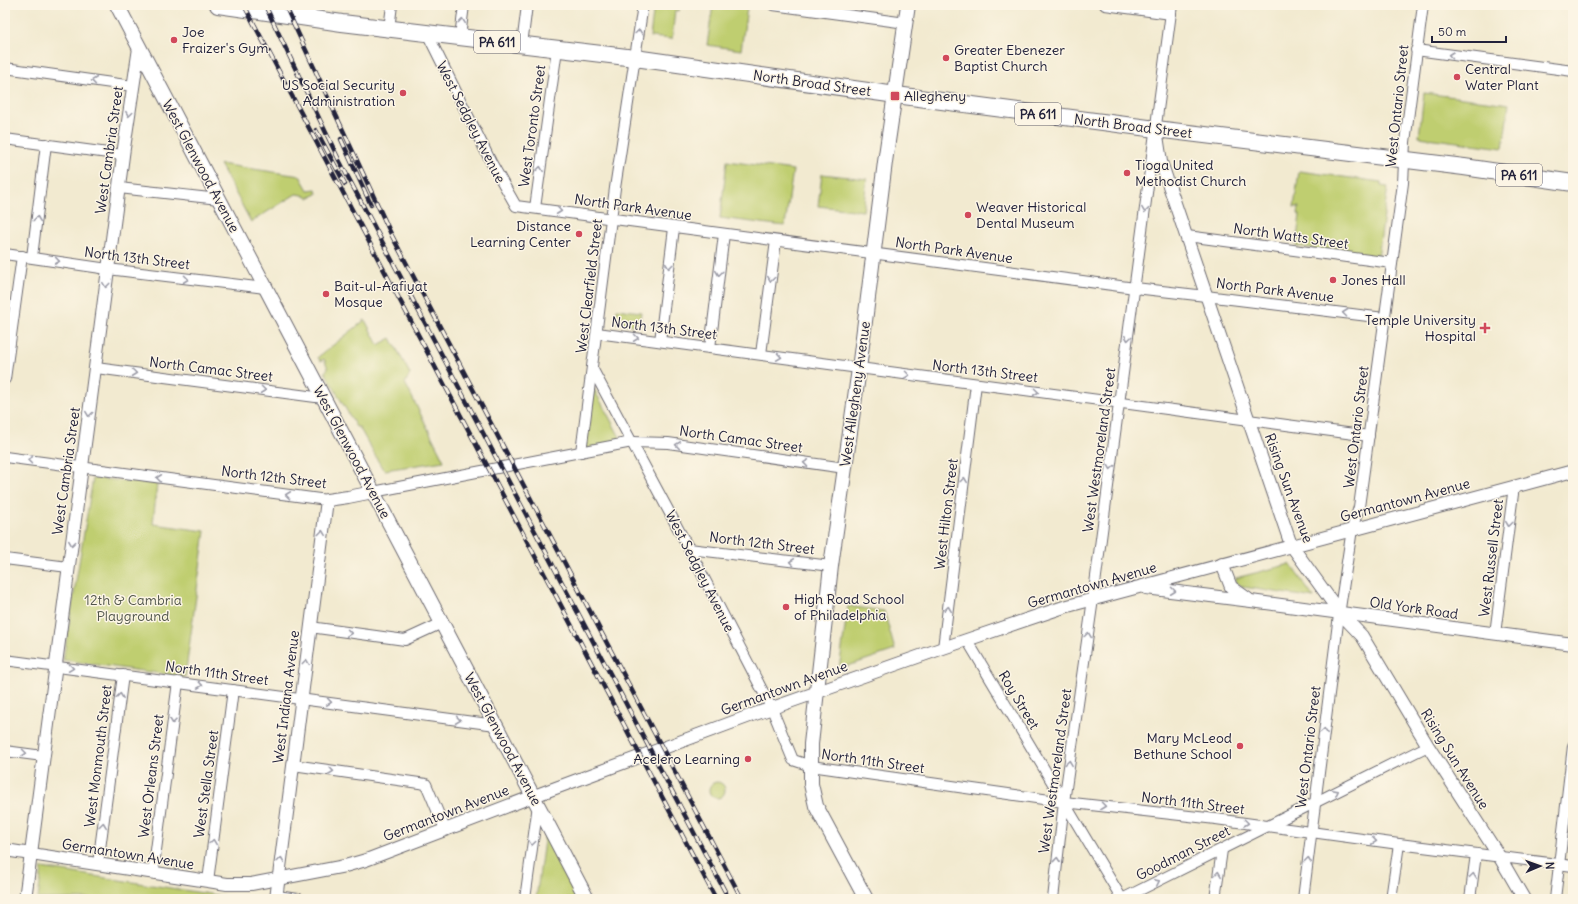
<svg xmlns="http://www.w3.org/2000/svg" width="1578" height="904" viewBox="0 0 1578 904" font-family="Delius,sans-serif">
  <style>
    .green { fill: #bfce70; stroke: #707856 }
    .lines { fill: none; stroke-linecap: round; stroke-linejoin: round }
    .minor-casing { stroke: #6b686f; stroke-width: 12 }
    .tertiary-casing { stroke: #6b686f; stroke-width: 14 }
    .secondary-casing { stroke: #6b686f; stroke-width: 16 }
    .primary-casing { stroke: #6b686f; stroke-width: 18 }
    .minor { stroke: #fff; stroke-width: 10 }
    .tertiary { stroke: #fff; stroke-width: 12 }
    .secondary { stroke: #fff; stroke-width: 14 }
    .primary { stroke: #fff; stroke-width: 16 }
    .rail-casing { stroke: #22223b; stroke-width: 4.5 }
    .rail { stroke: #fcf5e5; stroke-width: 3; stroke-dasharray: 9; stroke-linecap: butt }
    .oneway { stroke: #9c9ca7 }
    .poi-dot { fill: #d1495b; stroke: #fcf5e5; stroke-width: 1.5 }
    .labels { text-anchor: middle; dominant-baseline: central; stroke-width: 3; stroke-linejoin: round; paint-order: stroke }
    .shield { fill: #fcf5e5; stroke: #63616e; stroke-width: 1 }
    .shield-label { font-size: 13px; font-weight: bold; fill: #22223b }
    .poi-label { font-size: 14px; fill: #22223b; stroke: #fcf5e5; text-anchor: start }
    .street-label { font-size: 14px; fill: #22223b; stroke: #fcf5e5 }
    .park-label { font-size: 14px; fill: #51564b; stroke: #fcf5e5 }
  </style>
  <rect width="100%" height="100%" fill="#fcf5e5"/>
  <filter id="ink" filterUnits="userSpaceOnUse"><feTurbulence type="fractalNoise" baseFrequency=".025" numOctaves="2"/><feDisplacementMap in="SourceGraphic" scale="8" xChannelSelector="R" yChannelSelector="G"/><feConvolveMatrix kernelMatrix="1 2 1 2 8 2 1 2 1" color-interpolation-filters="sRGB"/></filter>
  <filter id="wash" filterUnits="userSpaceOnUse"><feTurbulence type="fractalNoise" baseFrequency=".012" numOctaves="4" result="noise"/><feDisplacementMap in="SourceGraphic" scale="16" xChannelSelector="R" yChannelSelector="G"/><feGaussianBlur stdDeviation="0.9" result="paint"/><feColorMatrix in="noise" values="0 0 0 0 0 0 0 0 0 0 0 0 0 0 0 0 0 1.4 0 .05"/><feComposite in="paint" operator="in"/></filter>
  <g filter="url(#wash)">
    <rect width="100%" height="100%" fill="#f2ead0"/>
    <!-- green -->
    <g class="green">
      <polygon points="654,5 680,5 679,11 675,10 672,39 650,37"/>
      <polygon points="713,5 726,5 747,8 741,50 707,45"/>
      <polygon points="1424,93 1509,104 1503,148 1419,137"/>
      <polygon points="727,161 793,170 785,226 720,218"/>
      <polygon points="220,164 300,176 308,190 316,189 317,194 308,198 303,195 296,194 251,222"/>
      <polygon points="1299,171 1381,182 1381,186 1388,187 1378,257 1296,246 1300,215 1298,214 1299,207 1294,207"/>
      <polygon points="822,174 867,179 863,211 818,206"/>
      <polygon points="617,309 641,312 639,326 615,322"/>
      <polygon points="365,320 378,345 391,338 410,374 405,383 444,461 385,470 382,468 359,427 356,427 325,372 328,368 324,359 320,361 318,357"/>
      <polygon points="594,389 622,441 585,449"/>
      <polygon points="93,478 157,484 153,524 205,531 185,677 63,660"/>
      <polygon points="1290,564 1314,598 1243,587 1236,582 1236,578"/>
      <polygon points="848,606 884,611 895,650 839,669"/>
      <circle cx="717" cy="790" r="8"/>
      <polygon points="545,833 579,899 536,899"/>
      <polygon points="42,868 241,899 38,899"/>
    </g>
  </g>
  <g filter="url(#ink)">
    <g class="lines">
      <!-- minor casing -->
      <g class="minor-casing">
        <g id="minor">
          <polyline points="773,5 906,23"/>
          <polyline points="1105,5 1171,14"/>
          <polyline points="389,29 392,5"/>
          <polyline points="427,33 491,162 516,206 1135,288 1206,296 1384,318"/>
          <polyline points="460,37 464,5"/>
          <polyline points="522,45 527,5"/>
          <polyline points="1416,50 1573,71"/>
          <polyline points="5,68 133,86"/>
          <polyline points="5,139 123,155"/>
          <polyline points="119,188 219,199"/>
          <polyline points="535,208 557,49"/>
          <polyline points="1187,236 1392,263"/>
          <polyline points="5,254 108,269 265,288"/>
          <polyline points="32,257 46,144"/>
          <polyline points="597,333 1369,436"/>
          <polyline points="660,341 674,228"/>
          <polyline points="710,348 724,234"/>
          <polyline points="761,354 776,241"/>
          <polyline points="96,368 323,398"/>
          <polyline points="592,368 689,549 772,709 793,760 811,766 1064,802 1216,819 1399,844 1573,866"/>
          <polyline points="5,379 22,256"/>
          <polyline points="581,452 615,188 643,5"/>
          <polyline points="5,457 327,500"/>
          <polyline points="373,492 632,442 668,443 845,468"/>
          <polyline points="689,549 831,566"/>
          <polyline points="5,559 68,567"/>
          <polyline points="310,627 405,640 442,623"/>
          <polyline points="1495,634 1514,486"/>
          <polyline points="967,640 1122,899"/>
          <polyline points="943,648 976,384"/>
          <polyline points="5,660 496,725"/>
          <polyline points="5,751 43,756"/>
          <polyline points="293,765 426,784 445,829"/>
          <polyline points="98,864 123,675"/>
          <polyline points="153,873 178,682"/>
          <polyline points="208,881 233,690"/>
          <polyline points="276,896 299,899"/>
          <polyline points="525,899 538,805"/>
          <polyline points="1053,899 1064,802 1093,599 1172,5"/>
          <polyline points="1122,899 1428,746"/>
          <polyline points="1215,899 1222,850"/>
          <polyline points="1303,899 1339,615 1352,529 1359,507 1403,183 1405,142 1423,5"/>
          <polyline points="1391,899 1399,844"/>
          <polyline points="1470,899 1476,854"/>
          <polyline points="1555,899 1573,746"/>
        </g>
      </g>
      <!-- tertiary casing -->
      <g class="tertiary-casing">
        <g id="tertiary">
          <polyline points="1156,129 1161,162 1291,545 1340,613 1362,636 1428,746 1499,856 1524,899"/>
          <polyline points="1222,564 1231,587 1248,599"/>
          <polyline points="1146,588 1251,601 1573,644"/>
          <polyline points="5,850 208,881 227,884 251,884 345,866 366,860 534,796 755,714 943,648 1064,607 1573,471"/>
          <polyline points="25,899 124,148 139,48"/>
          <polyline points="276,899 327,500 348,497 373,492"/>
        </g>
      </g>
      <!-- secondary casing -->
      <g class="secondary-casing">
        <g id="secondary">
          <polyline points="117,5 587,899"/>
          <polyline points="866,899 816,806 811,784 811,744 831,566 859,369 885,162 908,5"/>
        </g>
      </g>
      <!-- primary casing -->
      <g class="primary-casing">
        <polyline id="primary" points="218,5 342,23 635,58 896,95 1156,129 1464,167 1573,183"/>
      </g>
      <!-- minor -->
      <use href="#minor" class="minor"/>
      <!-- tertiary -->
      <use href="#tertiary" class="tertiary"/>
      <!-- secondary -->
      <use href="#secondary" class="secondary"/>
      <!-- primary -->
      <use href="#primary" class="primary"/>
      <!-- rail casing -->
      <g class="rail-casing">
        <g id="rail">
          <polyline points="244,5 716,899"/>
          <polyline points="265,5 339,160 729,899"/>
          <polyline points="285,5 391,234 742,899"/>
          <polyline points="316,130 345,184"/>
          <polyline points="341,139 371,205"/>
        </g>
      </g>
      <!-- rail -->
      <use href="#rail" class="rail"/>
    </g>
    <!-- one-way arrows -->
    <defs><path id="oneway-chevron" d="M-2-3.5L2.5 0L-2 3.5" fill="none" stroke-width="1.6" stroke-linecap="round" stroke-linejoin="round"/></defs>
    <g class="oneway">
      <use href="#oneway-chevron" transform="translate(462 21) rotate(-83)"/>
      <use href="#oneway-chevron" transform="translate(639 32) rotate(-82)"/>
      <use href="#oneway-chevron" transform="translate(1451 55) rotate(-173)"/>
      <use href="#oneway-chevron" transform="translate(94 81) rotate(-172)"/>
      <use href="#oneway-chevron" transform="translate(129 114) rotate(98)"/>
      <use href="#oneway-chevron" transform="translate(540 169) rotate(-82)"/>
      <use href="#oneway-chevron" transform="translate(1145 210) rotate(98)"/>
      <use href="#oneway-chevron" transform="translate(559 211) rotate(7)"/>
      <use href="#oneway-chevron" transform="translate(37 219) rotate(-83)"/>
      <use href="#oneway-chevron" transform="translate(57 261) rotate(8)"/>
      <use href="#oneway-chevron" transform="translate(669 266) rotate(97)"/>
      <use href="#oneway-chevron" transform="translate(719 273) rotate(97)"/>
      <use href="#oneway-chevron" transform="translate(186 279) rotate(7)"/>
      <use href="#oneway-chevron" transform="translate(771 279) rotate(98)"/>
      <use href="#oneway-chevron" transform="translate(106 285) rotate(97)"/>
      <use href="#oneway-chevron" transform="translate(1345 313) rotate(-173)"/>
      <use href="#oneway-chevron" transform="translate(636 338) rotate(7)"/>
      <use href="#oneway-chevron" transform="translate(1128 338) rotate(97)"/>
      <use href="#oneway-chevron" transform="translate(779 357) rotate(8)"/>
      <use href="#oneway-chevron" transform="translate(134 373) rotate(7)"/>
      <use href="#oneway-chevron" transform="translate(907 375) rotate(7)"/>
      <use href="#oneway-chevron" transform="translate(263 390) rotate(7)"/>
      <use href="#oneway-chevron" transform="translate(1036 392) rotate(7)"/>
      <use href="#oneway-chevron" transform="translate(89 414) rotate(98)"/>
      <use href="#oneway-chevron" transform="translate(678 445) rotate(-172)"/>
      <use href="#oneway-chevron" transform="translate(30 460) rotate(-172)"/>
      <use href="#oneway-chevron" transform="translate(806 463) rotate(-172)"/>
      <use href="#oneway-chevron" transform="translate(1111 467) rotate(98)"/>
      <use href="#oneway-chevron" transform="translate(159 478) rotate(-173)"/>
      <use href="#oneway-chevron" transform="translate(964 480) rotate(-83)"/>
      <use href="#oneway-chevron" transform="translate(288 495) rotate(-173)"/>
      <use href="#oneway-chevron" transform="translate(1509 524) rotate(97)"/>
      <use href="#oneway-chevron" transform="translate(322 533) rotate(-83)"/>
      <use href="#oneway-chevron" transform="translate(72 543) rotate(98)"/>
      <use href="#oneway-chevron" transform="translate(792 562) rotate(-173)"/>
      <use href="#oneway-chevron" transform="translate(1173 591) rotate(7)"/>
      <use href="#oneway-chevron" transform="translate(948 609) rotate(-83)"/>
      <use href="#oneway-chevron" transform="translate(349 633) rotate(8)"/>
      <use href="#oneway-chevron" transform="translate(1088 635) rotate(-82)"/>
      <use href="#oneway-chevron" transform="translate(306 662) rotate(-83)"/>
      <use href="#oneway-chevron" transform="translate(71 668) rotate(8)"/>
      <use href="#oneway-chevron" transform="translate(200 685) rotate(8)"/>
      <use href="#oneway-chevron" transform="translate(120 696) rotate(-83)"/>
      <use href="#oneway-chevron" transform="translate(329 702) rotate(8)"/>
      <use href="#oneway-chevron" transform="translate(458 720) rotate(8)"/>
      <use href="#oneway-chevron" transform="translate(173 721) rotate(97)"/>
      <use href="#oneway-chevron" transform="translate(1324 731) rotate(-82)"/>
      <use href="#oneway-chevron" transform="translate(24 753) rotate(7)"/>
      <use href="#oneway-chevron" transform="translate(1069 763) rotate(-82)"/>
      <use href="#oneway-chevron" transform="translate(331 771) rotate(8)"/>
      <use href="#oneway-chevron" transform="translate(1336 792) rotate(-27)"/>
      <use href="#oneway-chevron" transform="translate(1103 806) rotate(7)"/>
      <use href="#oneway-chevron" transform="translate(1246 823) rotate(7)"/>
      <use href="#oneway-chevron" transform="translate(103 825) rotate(-83)"/>
      <use href="#oneway-chevron" transform="translate(1374 841) rotate(8)"/>
      <use href="#oneway-chevron" transform="translate(213 842) rotate(-82)"/>
      <use href="#oneway-chevron" transform="translate(532 843) rotate(98)"/>
      <use href="#oneway-chevron" transform="translate(281 860) rotate(-83)"/>
      <use href="#oneway-chevron" transform="translate(1057 860) rotate(-84)"/>
      <use href="#oneway-chevron" transform="translate(1308 860) rotate(-83)"/>
      <use href="#oneway-chevron" transform="translate(1218 874) rotate(-82)"/>
      <use href="#oneway-chevron" transform="translate(1473 876) rotate(-82)"/>
      <use href="#oneway-chevron" transform="translate(1157 882) rotate(-26)"/>
    </g>
  </g>
  <!-- markers -->
  <g class="poi-dot">
    <circle cx="174" cy="40" r="4"/>
    <circle cx="946" cy="58" r="4"/>
    <circle cx="1457" cy="77" r="4"/>
    <circle cx="403" cy="93" r="4"/>
    <rect x="890" y="91" width="10" height="10" rx="2"/>
    <circle cx="1127" cy="173" r="4"/>
    <circle cx="968" cy="215" r="4"/>
    <circle cx="579" cy="234" r="4"/>
    <circle cx="1333" cy="280" r="4"/>
    <circle cx="326" cy="294" r="4"/>
    <path d="M1483 322h4v4h4v4h-4v4h-4v-4h-4v-4h4z"/>
    <circle cx="786" cy="607" r="4"/>
    <circle cx="1240" cy="746" r="4"/>
    <circle cx="748" cy="759" r="4"/>
  </g>
  <g class="labels">
    <!-- shield labels -->
    <g class="shield">
      <rect x="474" y="31" width="46" height="22" rx="3"/>
      <rect x="1015" y="103" width="46" height="22" rx="3"/>
      <rect x="1496" y="164" width="46" height="22" rx="3"/>
    </g>
    <g class="shield-label">
      <text x="497" y="42">PA 611</text>
      <text x="1038" y="114">PA 611</text>
      <text x="1519" y="175">PA 611</text>
    </g>
    <!-- poi labels -->
    <g class="poi-label">
      <text x="182" y="32">Joe<tspan x="182" dy="16">Fraizer's Gym</tspan></text>
      <text x="954" y="50">Greater Ebenezer<tspan x="954" dy="16">Baptist Church</tspan></text>
      <text x="1465" y="69">Central<tspan x="1465" dy="16">Water Plant</tspan></text>
      <text x="395" y="85" text-anchor="end">US Social Security<tspan x="395" dy="16">Administration</tspan></text>
      <text x="904" y="96">Allegheny</text>
      <text x="1135" y="165">Tioga United<tspan x="1135" dy="16">Methodist Church</tspan></text>
      <text x="976" y="207">Weaver Historical<tspan x="976" dy="16">Dental Museum</tspan></text>
      <text x="571" y="226" text-anchor="end">Distance<tspan x="571" dy="16">Learning Center</tspan></text>
      <text x="1341" y="280">Jones Hall</text>
      <text x="334" y="286">Bait-ul-Aafiyat<tspan x="334" dy="16">Mosque</tspan></text>
      <text x="1476" y="320" text-anchor="end">Temple University<tspan x="1476" dy="16">Hospital</tspan></text>
      <text x="794" y="599">High Road School<tspan x="794" dy="16">of Philadelphia</tspan></text>
      <text x="1232" y="738" text-anchor="end">Mary McLeod<tspan x="1232" dy="16">Bethune School</tspan></text>
      <text x="740" y="759" text-anchor="end">Acelero Learning</text>
    </g>
    <!-- street labels -->
    <g class="street-label">
      <text transform="translate(812 83) rotate(8)">North Broad Street</text>
      <text transform="translate(1397 106) rotate(-84)">West Ontario Street</text>
      <text transform="translate(471 122) rotate(63)">West Sedgley Avenue</text>
      <text transform="translate(532 126) rotate(-82)">West Toronto Street</text>
      <text transform="translate(1133 126) rotate(7)">North Broad Street</text>
      <text transform="translate(109 150) rotate(-82)">West Cambria Street</text>
      <text transform="translate(201 166) rotate(62)">West Glenwood Avenue</text>
      <text transform="translate(633 207) rotate(8)">North Park Avenue</text>
      <text transform="translate(1291 236) rotate(8)">North Watts Street</text>
      <text transform="translate(954 250) rotate(8)">North Park Avenue</text>
      <text transform="translate(137 258) rotate(7)">North 13th Street</text>
      <text transform="translate(589 286) rotate(-83)">West Clearfield Street</text>
      <text transform="translate(1275 290) rotate(7)">North Park Avenue</text>
      <text transform="translate(664 328) rotate(7)">North 13th Street</text>
      <text transform="translate(211 369) rotate(7)">North Camac Street</text>
      <text transform="translate(985 371) rotate(7)">North 13th Street</text>
      <text transform="translate(855 394) rotate(-82)">West Allegheny Avenue</text>
      <text transform="translate(1356 427) rotate(-83)">West Ontario Street</text>
      <text transform="translate(741 439) rotate(8)">North Camac Street</text>
      <text transform="translate(1099 450) rotate(-82)">West Westmoreland Street</text>
      <text transform="translate(352 452) rotate(62)">West Glenwood Avenue</text>
      <text transform="translate(66 471) rotate(-82)">West Cambria Street</text>
      <text transform="translate(274 477) rotate(7)">North 12th Street</text>
      <text transform="translate(1289 488) rotate(70)">Rising Sun Avenue</text>
      <text transform="translate(1405 500) rotate(-15)">Germantown Avenue</text>
      <text transform="translate(946 514) rotate(-83)">West Hilton Street</text>
      <text transform="translate(762 543) rotate(7)">North 12th Street</text>
      <text transform="translate(1491 558) rotate(-83)">West Russell Street</text>
      <text transform="translate(700 571) rotate(63)">West Sedgley Avenue</text>
      <text transform="translate(1092 585) rotate(-16)">Germantown Avenue</text>
      <text transform="translate(1414 608) rotate(8)">Old York Road</text>
      <text transform="translate(217 673) rotate(8)">North 11th Street</text>
      <text transform="translate(784 688) rotate(-20)">Germantown Avenue</text>
      <text transform="translate(286 697) rotate(-83)">West Indiana Avenue</text>
      <text transform="translate(1019 700) rotate(59)">Roy Street</text>
      <text transform="translate(503 739) rotate(62)">West Glenwood Avenue</text>
      <text transform="translate(1308 747) rotate(-83)">West Ontario Street</text>
      <text transform="translate(98 756) rotate(-83)">West Monmouth Street</text>
      <text transform="translate(1455 759) rotate(58)">Rising Sun Avenue</text>
      <text transform="translate(873 761) rotate(8)">North 11th Street</text>
      <text transform="translate(1055 771) rotate(-82)">West Westmoreland Street</text>
      <text transform="translate(151 776) rotate(-83)">West Orleans Street</text>
      <text transform="translate(206 784) rotate(-82)">West Stella Street</text>
      <text transform="translate(1193 803) rotate(7)">North 11th Street</text>
      <text transform="translate(446 813) rotate(-21)">Germantown Avenue</text>
      <text transform="translate(1183 853) rotate(-27)">Goodman Street</text>
      <text transform="translate(128 854) rotate(9)">Germantown Avenue</text>
    </g>
    <!-- park labels -->
    <g class="park-label">
      <text x="133" y="600">12th &amp; Cambria<tspan x="133" dy="16">Playground</tspan></text>
    </g>
  </g>
  <!-- margin -->
  <rect width="1578" height="904" fill="none" stroke="#fcf5e5" stroke-width="20"/>
  <!-- north arrow -->
  <g transform="translate(1540 866) rotate(88)" stroke="#fcf5e5" stroke-width="3" paint-order="stroke">
  <path d="M0-3L7 15L0 10L-7 15Z" fill="#22223b"/>
  <text y="-6" font-size="11" font-weight="bold" text-anchor="middle" fill="#22223b">N</text>
  </g>
  <!-- scale -->
  <path d="M1432 36v6h74v-6" fill="none" stroke="#22223b" stroke-width="2"/>
  <text x="1438" y="36" font-size="12" fill="#22223b" stroke="#fcf5e5" stroke-width="3" paint-order="stroke">50 m</text>
</svg>
